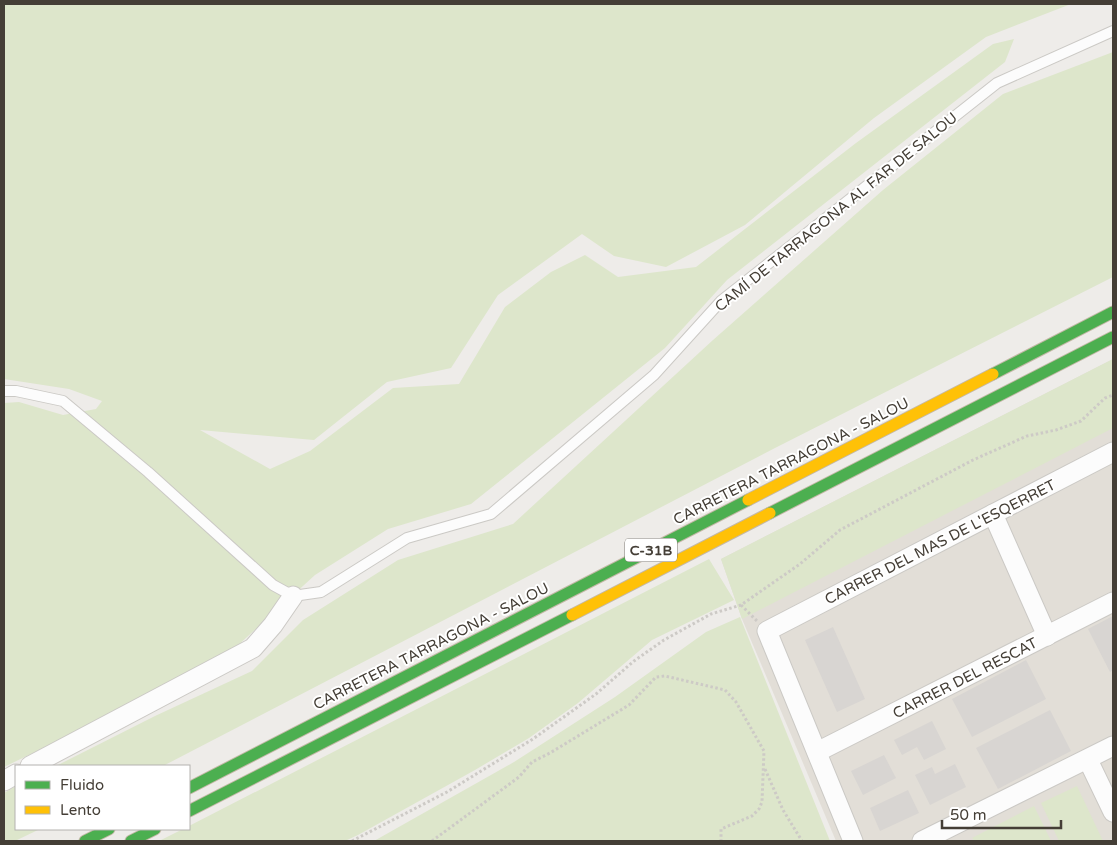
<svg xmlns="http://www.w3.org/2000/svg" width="1117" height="845" viewBox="0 0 1117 845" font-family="'Varela Round',sans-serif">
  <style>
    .residential { fill: #e2ded7 }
    .green { fill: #dde6cb }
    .building { fill: #d8d5d2 }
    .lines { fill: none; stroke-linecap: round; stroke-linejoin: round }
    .lane-casing { stroke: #cbc9c5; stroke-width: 12 }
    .street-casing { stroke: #cbc9c5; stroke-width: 21 }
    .fast-casing { stroke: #c4b8a6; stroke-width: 13 }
    .slow-casing { stroke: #c4b8a6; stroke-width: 13 }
    .path { stroke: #cdcac6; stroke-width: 3; stroke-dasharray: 2.5 2.5; stroke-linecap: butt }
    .lane { stroke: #fcfcfc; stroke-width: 10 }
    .street { stroke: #fcfcfc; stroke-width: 19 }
    .fast { stroke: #4caf50; stroke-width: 11 }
    .slow { stroke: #ffc107; stroke-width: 11 }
    .labels { text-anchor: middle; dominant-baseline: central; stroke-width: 4; stroke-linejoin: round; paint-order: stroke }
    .shield { fill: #fff; stroke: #7c7872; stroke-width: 1 }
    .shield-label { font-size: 14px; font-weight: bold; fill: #443e36 }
    .street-label { font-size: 15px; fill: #443e36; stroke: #fff }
  </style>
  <rect width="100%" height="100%" fill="#eeece9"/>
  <!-- residential -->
  <polygon class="residential" points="1113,359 1113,841 836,841 742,619 721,559"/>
  <!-- green -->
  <g class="green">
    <polygon points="4,4 1071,4 986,37 874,118 745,225 666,267 614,256 582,234 498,295 451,368 387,382 314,440 200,430 270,469 310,451 393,388 459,384 505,307 551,272 585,255 618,277 696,267 856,143 993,44 1014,39 1005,62 727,280 665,348 471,504 388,529 315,575 235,648 101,720 4,767 4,403 19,402 63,415 96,409 102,401 69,389 4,379"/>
    <polygon points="1113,52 1113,277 775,448 163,766 56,766 155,716 252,671 303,620 398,560 513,524 713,340 883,190 1003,94"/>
    <polygon points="1113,359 1113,428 742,619 721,559"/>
    <polygon points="709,559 734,600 652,640 578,703 529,738 475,770 358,835 345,841 159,841 183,829 189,829 189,826"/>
    <polygon points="740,617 830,841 374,841 514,762 615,697 706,632"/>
    <polygon points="16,786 16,829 40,829 15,841 4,841 4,793"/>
    <polygon points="1077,786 1103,841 1059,841 1041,803"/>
    <polygon points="1034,806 1051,841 975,841 972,838"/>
  </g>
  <!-- building -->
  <g class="building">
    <polygon points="1113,616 1113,670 1110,672 1088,629"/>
    <polygon points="833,627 865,699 837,712 805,640"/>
    <polygon points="1026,660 1046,699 972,737 952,699"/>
    <polygon points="1050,710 1071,751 998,789 976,748"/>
    <polygon points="932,721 946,749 924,760 917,747 902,755 894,740"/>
    <polygon points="884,755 896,778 863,795 851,771"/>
    <polygon points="955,764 966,787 930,805 915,775 932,767 935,774"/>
    <polygon points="908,790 919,813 880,831 870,808"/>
  </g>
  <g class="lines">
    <!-- lane casing -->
    <g class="lane-casing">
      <polyline id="lane" points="4,391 16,391 63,401 148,472 273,585 293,596 321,592 407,538 491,514 654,375 721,301 997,83 1113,31"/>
    </g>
    <!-- street casing -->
    <g class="street-casing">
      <g id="street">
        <polyline points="993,514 1047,636"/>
        <polyline points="817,752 1113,602"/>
        <polyline points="1088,760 1113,812"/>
        <polyline points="30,766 253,648 273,625 293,596"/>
        <polyline points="4,781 16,774"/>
        <polyline points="853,841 767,631 1113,452"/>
        <polyline points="922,841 1113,746"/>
      </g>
    </g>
    <!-- fast casing -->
    <g class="fast-casing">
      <g id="fast">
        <polyline points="993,374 1113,312"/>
        <polyline points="770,513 1113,337"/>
        <polyline points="189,788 748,500"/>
        <polyline points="189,811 572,615"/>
        <polyline points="85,841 109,829"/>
        <polyline points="131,841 155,829"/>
      </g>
    </g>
    <!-- slow casing -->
    <g class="slow-casing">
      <g id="slow">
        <polyline points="748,500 993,374"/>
        <polyline points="572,615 770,513"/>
      </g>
    </g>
    <!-- path -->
    <g class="path">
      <polyline points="741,605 757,621"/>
      <polyline points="765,769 783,810 802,841"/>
      <polyline points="352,841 447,792 533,739 596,694 634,661 664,640 711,614 741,605 800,564 840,530 973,460 1027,436 1056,430 1081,421 1105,398 1113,395"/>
      <polyline points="432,841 519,777 532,762 550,753 629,705 656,677 665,676 725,690 736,702 764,751 762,802 759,809 752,816 721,829 721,841"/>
    </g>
    <!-- lane -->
    <use href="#lane" class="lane"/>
    <!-- street -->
    <use href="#street" class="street"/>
    <!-- fast -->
    <use href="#fast" class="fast"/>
    <!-- slow -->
    <use href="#slow" class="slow"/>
  </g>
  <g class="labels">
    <!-- shield labels -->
    <rect class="shield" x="625" y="538.5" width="52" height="23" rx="4"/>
    <g class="shield-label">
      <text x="651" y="550">C-31B</text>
    </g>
    <!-- street labels -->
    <g class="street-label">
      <text transform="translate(836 212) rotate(-39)">CAMÍ DE TARRAGONA AL FAR DE SALOU</text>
      <text transform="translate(791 461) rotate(-27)">CARRETERA TARRAGONA - SALOU</text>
      <text transform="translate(940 542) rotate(-27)">CARRER DEL MAS DE L'ESQERRET</text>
      <text transform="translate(431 646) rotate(-27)">CARRETERA TARRAGONA - SALOU</text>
      <text transform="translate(965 678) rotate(-27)">CARRER DEL RESCAT</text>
    </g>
  </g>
  <!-- border -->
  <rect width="1117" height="845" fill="none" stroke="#443e36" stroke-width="10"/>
  <!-- legend -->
  <rect x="15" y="765" width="175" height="65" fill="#ffffff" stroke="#b4b2af"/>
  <rect x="25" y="781" width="25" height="8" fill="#4caf50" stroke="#b4b2af"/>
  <text x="60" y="790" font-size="15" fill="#443e36">Fluido</text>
  <rect x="25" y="806" width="25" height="8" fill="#ffc107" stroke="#b4b2af"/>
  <text x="60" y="815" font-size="15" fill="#443e36">Lento</text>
  <!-- scale -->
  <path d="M942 820v8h119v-8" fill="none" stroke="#443e36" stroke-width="2.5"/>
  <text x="950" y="820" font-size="15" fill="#443e36" stroke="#ffffff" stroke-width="4" paint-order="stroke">50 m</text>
</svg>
